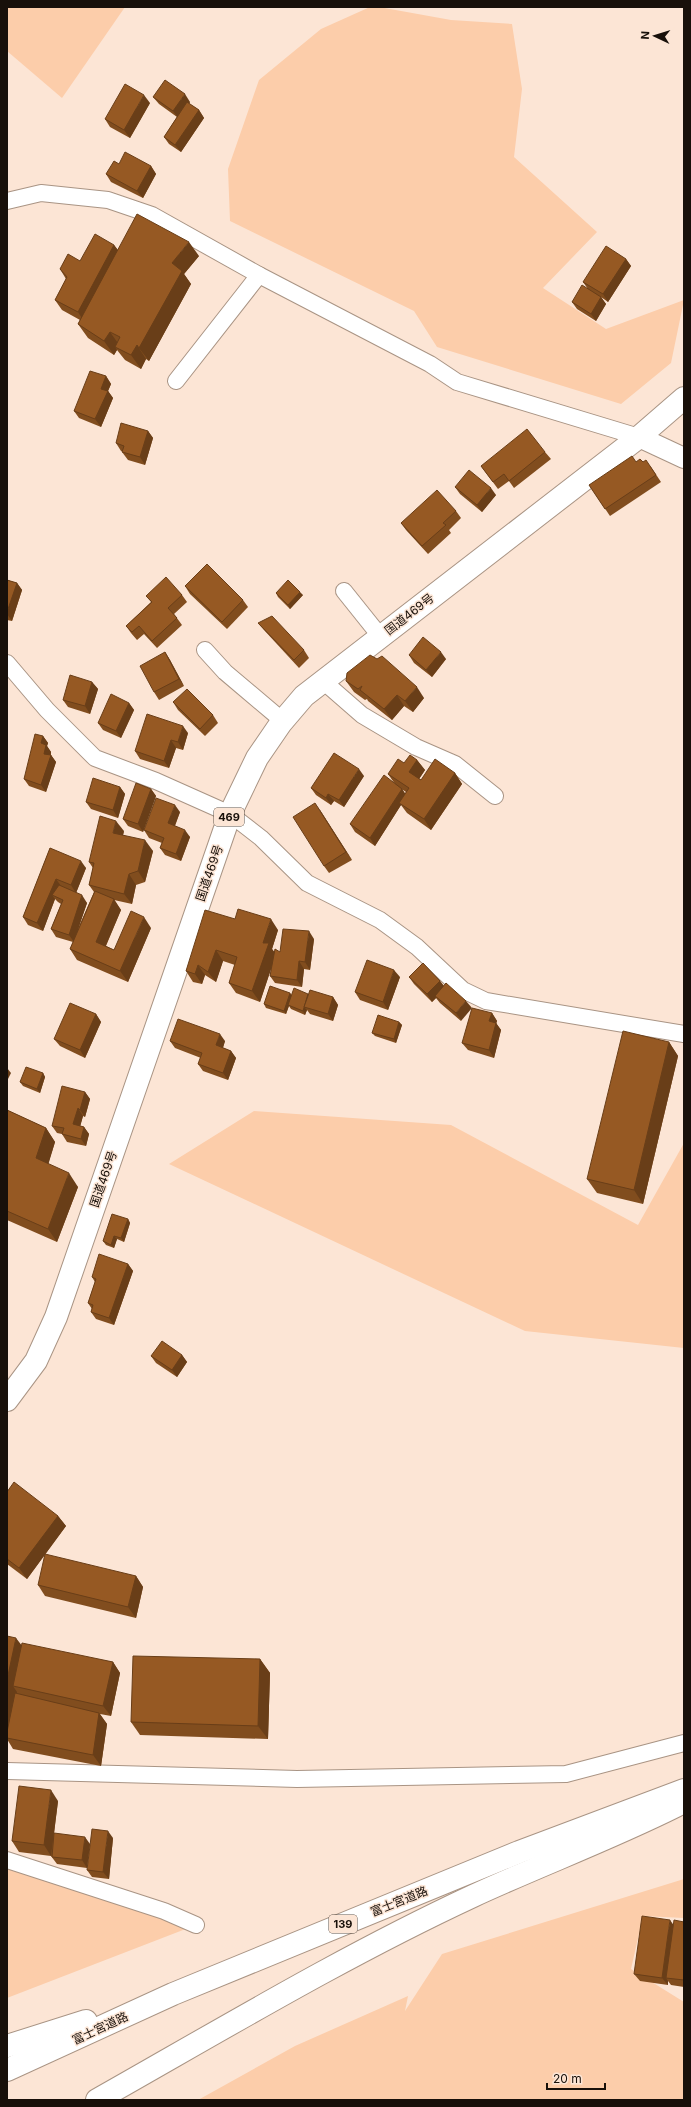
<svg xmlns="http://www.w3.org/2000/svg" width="691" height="2107" viewBox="0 0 691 2107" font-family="Inter,'Noto Sans JP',sans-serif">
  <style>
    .green { fill: #fccdaa }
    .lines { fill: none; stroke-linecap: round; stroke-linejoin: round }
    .minor-casing { stroke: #a99484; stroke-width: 18 }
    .tertiary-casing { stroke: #a99484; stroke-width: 22 }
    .trunk-casing { stroke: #a99484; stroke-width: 24 }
    .motorway-casing { stroke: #a99484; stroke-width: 24 }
    .minor { stroke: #fff; stroke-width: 16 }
    .tertiary { stroke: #fff; stroke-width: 20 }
    .trunk { stroke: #fff; stroke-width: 22 }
    .motorway { stroke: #fff; stroke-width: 22 }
    .wall { fill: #814d1e; fill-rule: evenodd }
    .shaded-wall { fill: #693e18 }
    .building { fill: #965923; stroke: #693e18 }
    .labels { text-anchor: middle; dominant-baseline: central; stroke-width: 3; stroke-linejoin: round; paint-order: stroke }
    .shield { fill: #fce5d5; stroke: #5c5047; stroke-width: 1 }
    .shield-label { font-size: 11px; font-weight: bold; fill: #18100a }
    .street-label { font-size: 12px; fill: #18100a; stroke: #fce5d5 }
  </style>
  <rect width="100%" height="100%" fill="#fce5d5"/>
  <!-- green -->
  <g class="green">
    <polygon points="7,7 125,7 62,98 7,51"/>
    <polygon points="370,7 379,7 451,20 512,24 522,89 514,157 597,232 543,288 606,329 684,300 671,363 621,404 437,347 414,311 230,221 228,169 259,80 321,29"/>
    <polygon points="254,1111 451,1125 638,1225 684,1143 684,1348 525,1331 169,1164"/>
    <polygon points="7,1864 196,1925 7,1998"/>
    <polygon points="684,1879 684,1918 643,1916 631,1969 684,2002 684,2100 198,2100 295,2046 408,1996 405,2011 442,1954"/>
  </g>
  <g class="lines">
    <!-- minor casing -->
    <g class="minor-casing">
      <g id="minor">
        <polyline points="7,201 41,193 108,200 152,215 259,275 430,364 457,382 639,437"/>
        <polyline points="176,381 259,275"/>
        <polyline points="344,591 380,636"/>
        <polyline points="205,650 225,672 283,721"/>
        <polyline points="7,663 47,710 95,758 156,781 230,814 261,838 307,883 380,920 417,947 463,990 486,1001 684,1034"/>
        <polyline points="323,681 362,715 416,747 455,764 495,796"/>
        <polyline points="7,1771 297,1779 566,1774 684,1743"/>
        <polyline points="7,1860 164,1911 196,1925"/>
      </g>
    </g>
    <!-- tertiary casing -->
    <g class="tertiary-casing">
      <polyline id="tertiary" points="639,437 684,458"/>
    </g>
    <!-- trunk casing -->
    <g class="trunk-casing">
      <polyline id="trunk" points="7,1400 36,1361 56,1317 230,814 257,758 281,723 304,696 639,437 684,398"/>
    </g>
    <!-- motorway casing -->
    <g class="motorway-casing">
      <g id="motorway">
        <polyline points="7,2046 86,2021"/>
        <polyline points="7,2070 173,1994 519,1852 684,1790"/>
        <path d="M97,2100c124,-70 247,-144 376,-204 67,-31 137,-57 203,-90"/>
      </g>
    </g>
    <!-- minor -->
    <use href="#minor" class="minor"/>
    <!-- tertiary -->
    <use href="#tertiary" class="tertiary"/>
    <!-- trunk -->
    <use href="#trunk" class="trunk"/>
    <!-- motorway -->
    <use href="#motorway" class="motorway"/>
  </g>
  <!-- wall -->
  <g class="wall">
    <polygon points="153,97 190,102 189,104 199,110 204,118 181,152 169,144 164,137 177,117 159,104"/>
    <polygon points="150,103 130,138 110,127 105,119"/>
    <polygon points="119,164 151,166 156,174 143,198 111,182 106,174"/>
    <polygon points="114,245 118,250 199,256 184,274 191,284 149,361 146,359 141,369 125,360 117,350 114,355 88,338 78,324 80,320 62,310 55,300 66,279 60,269 80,261"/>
    <polygon points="626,259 631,266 608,302 601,297 606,304 596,321 577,309 572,302 588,289 583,282"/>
    <polygon points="106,376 111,384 108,391 113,398 101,427 79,418 74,411"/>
    <polygon points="148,431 153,438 145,465 128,460 122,452 123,451 121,451 116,443"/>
    <polygon points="545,452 551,459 514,488 509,481 498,489 481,466"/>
    <polygon points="636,462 643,462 651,467 661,482 610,516 589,485"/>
    <polygon points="455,487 496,495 482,512 460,494"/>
    <polygon points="456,511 461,518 449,530 451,533 428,554 406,530 401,523"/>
    <polygon points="7,580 17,583 22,590 12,621 7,620"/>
    <polygon points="185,586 243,600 248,607 227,629 190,594"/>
    <polygon points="276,593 303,595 290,609 278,597"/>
    <polygon points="182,595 187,602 174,614 182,625 157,648 144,634 137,640 131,633 126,626 151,602 146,596"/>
    <polygon points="258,623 304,650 309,658 299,668 264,630"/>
    <polygon points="165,652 170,660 184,686 159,700 154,692"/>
    <polygon points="409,655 446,659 432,677 414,663"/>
    <polygon points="346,681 424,698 413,712 404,706 392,720 368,701 367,699 365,700 354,692"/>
    <polygon points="92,682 98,689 90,714 68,707 63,700"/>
    <polygon points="173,702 213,715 218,723 205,736 178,710"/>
    <polygon points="129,703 134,710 121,738 103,730 98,723"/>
    <polygon points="188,733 183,750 176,748 169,768 140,759 135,751"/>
    <polygon points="43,736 48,743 47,746 51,752 51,755 56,762 46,792 29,786 24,779"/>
    <path d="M417,760l8,10 -6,9 2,1 34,-7 7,11 -31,46 -24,-17 -6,-8 -26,41 -20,-14 -5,-8 45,-40 -7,-10 16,-11zM400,788l6,4 -1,2 -3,-5z"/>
    <polygon points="364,776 344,807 334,801 331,805 316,795 311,788"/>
    <polygon points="120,787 125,794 118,818 91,809 86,802"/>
    <polygon points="151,789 156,796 143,832 128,826 123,819"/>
    <polygon points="320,810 352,860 329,873 324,866"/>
    <polygon points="180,812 175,826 190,837 181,861 165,855 160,848 162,843 149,838 144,830"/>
    <polygon points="124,831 123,835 153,851 145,882 136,885 132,904 114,900 121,910 106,946 114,950 151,928 128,982 77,960 70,949 73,942 56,937 51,929 61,904 58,902 55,899 43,931 28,925 23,917 50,848 86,868 76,893 87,903 77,931 94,892 89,885 93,868 89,862"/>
    <polygon points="235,919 278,930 272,949 274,952 280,952 314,939 310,970 304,969 302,987 275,983 270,976 272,966 260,1002 236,993 229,983 235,965 223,961 216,982 205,975 202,984 193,982 186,971"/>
    <polygon points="400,977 388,1010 360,1000 355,992"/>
    <polygon points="409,977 440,981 444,986 461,1021 440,1003 436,998 432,1002 414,984"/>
    <polygon points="290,993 292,996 308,994 333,997 338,1005 333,1021 310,1014 307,1010 305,1015 291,1009 289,1006 286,1014 266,1008 264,1004"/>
    <polygon points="492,1013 497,1021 496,1023 501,1030 494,1058 468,1050 462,1043"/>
    <polygon points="96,1014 101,1022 85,1058 60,1046 54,1039"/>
    <polygon points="399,1022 402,1025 396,1043 375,1036 372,1033"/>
    <polygon points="170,1041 225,1041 223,1048 231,1051 236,1058 228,1080 203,1071 198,1064 201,1058 175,1048"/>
    <polygon points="669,1042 678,1056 643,1204 597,1193 587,1179"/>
    <polygon points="43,1073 45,1077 40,1093 23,1086 20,1082"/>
    <polygon points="85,1092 90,1099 85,1117 83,1116 80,1126 84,1127 89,1134 86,1146 67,1142 62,1134 57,1133 52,1126"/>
    <polygon points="7,1110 46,1128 55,1142 48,1164 78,1187 57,1242 7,1220"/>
    <polygon points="128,1219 130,1223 124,1242 117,1239 114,1248 106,1245 103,1241"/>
    <polygon points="128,1264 133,1271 114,1325 96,1319 91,1312 92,1309 88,1303 95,1282 92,1277"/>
    <polygon points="182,1355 187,1362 177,1377 156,1363 151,1356"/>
    <polygon points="7,1492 58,1516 66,1526 27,1579 7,1564"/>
    <polygon points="136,1576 143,1587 136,1618 45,1596 38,1585"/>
    <polygon points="7,1636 22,1646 113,1662 120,1673 111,1716 100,1714 107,1724 101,1766 13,1749 7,1739"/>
    <polygon points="260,1659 270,1673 268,1739 140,1735 131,1722"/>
    <polygon points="58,1801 54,1834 90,1844 87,1868 57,1864 51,1856 19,1852 12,1841"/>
    <polygon points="113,1838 109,1879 92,1877 87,1870"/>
    <polygon points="684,1922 684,1987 671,1985 668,1981 668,1985 640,1981 634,1974 674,1925"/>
  </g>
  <!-- shaded-wall -->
  <g class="shaded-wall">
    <polygon points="185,94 190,102 178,118 173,111"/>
    <polygon points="144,95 150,103 130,138 124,130"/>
    <polygon points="199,110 204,118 181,152 175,145"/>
    <polygon points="151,166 156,174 143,198 137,191"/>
    <polygon points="189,242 199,256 184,274 191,284 149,361 139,348 172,263"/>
    <polygon points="114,245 122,256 85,323 78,312"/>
    <polygon points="626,259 631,266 608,302 603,294"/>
    <polygon points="601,297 606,304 596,321 591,314"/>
    <polygon points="110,332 120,346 115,347 117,350 114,355 104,341"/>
    <polygon points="137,345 146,359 141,369 131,355"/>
    <polygon points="106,376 111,384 108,391 113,398 101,427 95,419 101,389"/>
    <polygon points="148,431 153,438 145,465 140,457"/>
    <polygon points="491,488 496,495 482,512 477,505"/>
    <polygon points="17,583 22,590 12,621 7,614 7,612"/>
    <polygon points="300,592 303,595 290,609 288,605"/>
    <polygon points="165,652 170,660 184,686 179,679"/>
    <polygon points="441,652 446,659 432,677 426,670"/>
    <polygon points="92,682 98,689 90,714 85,706"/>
    <polygon points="417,687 424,698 413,712 405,701"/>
    <polygon points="397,695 404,706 392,720 384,709"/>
    <polygon points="129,703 134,710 121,738 116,731"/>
    <polygon points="183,726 188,733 183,750 178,742"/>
    <polygon points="43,736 48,743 47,746 51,752 50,758 51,755 56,762 46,792 41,785 44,754 41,743"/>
    <polygon points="171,740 176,748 169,768 164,761"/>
    <polygon points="417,760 425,770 417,782 409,772"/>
    <polygon points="359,769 364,776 344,807 339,800"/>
    <polygon points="455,773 462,784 431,830 424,819"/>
    <polygon points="120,787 125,794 118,818 113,810"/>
    <polygon points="151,789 156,796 143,832 138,824"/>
    <polygon points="402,789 407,796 399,803 401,805 375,846 370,838"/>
    <polygon points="328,794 334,801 331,805 326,798"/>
    <polygon points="315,803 320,810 352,860 346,852"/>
    <polygon points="175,805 180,812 173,830 168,823"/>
    <polygon points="116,821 124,831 121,843 113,833"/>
    <polygon points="185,830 190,837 181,861 176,854"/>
    <polygon points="145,840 153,851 145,882 138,871"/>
    <polygon points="81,861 86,868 76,893 71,885"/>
    <polygon points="129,874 136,885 132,904 124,894"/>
    <polygon points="56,879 61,886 52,895 55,899 43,931 37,923"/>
    <polygon points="82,895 87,903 74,942 69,935"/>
    <polygon points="114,899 121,910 103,952 96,942"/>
    <polygon points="144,917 151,928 128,982 120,971"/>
    <polygon points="271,919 278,930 272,949 276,954 260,1002 252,991 263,943"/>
    <polygon points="309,931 314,939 310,970 305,962"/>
    <polygon points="216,950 223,961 216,982 208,972"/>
    <polygon points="299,961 304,969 302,987 297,980"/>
    <polygon points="198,965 205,975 202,984 195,974"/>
    <polygon points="394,970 400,977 388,1010 383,1002"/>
    <polygon points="440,981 445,988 435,996 436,998 432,1002 427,994"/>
    <polygon points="290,993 292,997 286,1014 284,1011"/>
    <polygon points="308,994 304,1007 307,1010 305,1015 303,1011"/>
    <polygon points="333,997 338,1005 333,1021 328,1014"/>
    <polygon points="466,1001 472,1008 461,1021 456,1013"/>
    <polygon points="492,1013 497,1021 495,1028 489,1021"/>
    <polygon points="96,1014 101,1022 85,1058 80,1050"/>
    <polygon points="399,1022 402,1025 396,1043 394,1039"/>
    <polygon points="496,1023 501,1030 494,1058 489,1050"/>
    <polygon points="220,1034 225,1041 221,1053 216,1045"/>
    <polygon points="669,1042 678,1056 643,1204 634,1190"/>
    <polygon points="231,1051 236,1058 228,1080 223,1073"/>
    <polygon points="7,1068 11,1073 7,1081"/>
    <polygon points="43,1073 45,1077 40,1093 37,1089"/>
    <polygon points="85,1092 90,1099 85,1117 80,1110"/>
    <polygon points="78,1108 83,1116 79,1131 73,1124"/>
    <polygon points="84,1127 89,1134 86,1146 81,1139"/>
    <polygon points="46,1128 55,1142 46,1172 36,1158"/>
    <polygon points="69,1173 78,1187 57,1242 48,1229"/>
    <polygon points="128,1219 130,1223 124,1242 121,1238"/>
    <polygon points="114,1236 117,1239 114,1248 111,1245"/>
    <polygon points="128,1264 133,1271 114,1325 109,1318"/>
    <polygon points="182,1355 187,1362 177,1377 172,1370"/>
    <polygon points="58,1516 66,1526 27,1579 19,1568"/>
    <polygon points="136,1576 143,1587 136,1618 128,1607"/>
    <polygon points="16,1638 26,1651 13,1686 17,1692 8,1732 7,1730 7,1680"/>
    <polygon points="260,1659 270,1673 268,1739 258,1726"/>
    <polygon points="113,1662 120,1673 111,1716 103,1706"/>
    <polygon points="99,1713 107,1724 101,1766 93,1755"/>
    <polygon points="51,1790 58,1801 51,1856 44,1845"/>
    <polygon points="108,1831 113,1838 109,1879 103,1872"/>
    <polygon points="85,1837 90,1844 87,1868 82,1860"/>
    <polygon points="670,1920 675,1927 666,1978 668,1981 668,1985 662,1978"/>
  </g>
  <!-- building -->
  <g class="building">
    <polygon points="165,80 185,94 173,111 153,97"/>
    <polygon points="125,84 144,95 124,130 105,119"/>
    <polygon points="187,102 199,110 175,145 164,137"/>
    <polygon points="125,152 151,166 137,191 106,174 114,161 119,164"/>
    <polygon points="137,214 189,242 172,263 182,271 139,348 137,345 131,355 115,347 120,337 110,332 104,341 78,324"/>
    <polygon points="95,234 114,245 78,312 55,300 67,277 60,269 68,254 80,261"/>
    <polygon points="606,246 626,259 603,294 583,282"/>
    <polygon points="582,285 601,297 591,314 572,302"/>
    <polygon points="90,371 106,376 101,389 108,391 95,419 74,411"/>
    <polygon points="121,423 148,431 140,457 122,452 124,446 116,443"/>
    <polygon points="527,429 545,452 509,481 504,474 493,482 481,466"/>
    <polygon points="632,456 636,462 640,459 643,462 646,460 656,475 605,509 589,485"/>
    <polygon points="469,470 491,488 477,505 455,487"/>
    <polygon points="437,490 456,511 443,523 446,525 422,546 401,523"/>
    <polygon points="207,564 243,600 222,622 185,586"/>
    <polygon points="166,577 182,595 168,608 177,618 152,641 139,626 132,632 126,626 152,602 146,596"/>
    <polygon points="7,580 17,583 7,612"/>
    <polygon points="288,580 300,592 288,605 276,593"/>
    <polygon points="272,616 304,650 294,660 258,623"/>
    <polygon points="423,637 441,652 426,670 409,655"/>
    <polygon points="165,652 179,679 154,692 140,666"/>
    <polygon points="370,655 377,659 382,656 417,687 405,701 397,695 384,709 360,690 362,686 358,689 346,681 347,673"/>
    <polygon points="70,675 92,682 85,706 63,700"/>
    <polygon points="187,689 213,715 200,729 173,702"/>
    <polygon points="111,694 129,703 116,731 98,723"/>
    <polygon points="147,714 183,726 178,742 171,740 164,761 135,751"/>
    <polygon points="35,734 43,736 41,743 46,745 44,754 51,755 41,785 24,779"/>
    <polygon points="334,753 359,769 339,800 328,794 326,798 311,788"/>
    <polygon points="410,755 417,760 409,772 421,780 435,759 455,773 424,819 399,803 409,788 388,774 398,759 404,763"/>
    <polygon points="384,775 402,789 370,838 350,824"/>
    <polygon points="93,778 120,787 113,810 86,802"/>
    <polygon points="136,783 151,789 138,824 123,819"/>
    <polygon points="156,798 175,805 168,823 185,830 176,854 160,848 164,838 144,830"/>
    <polygon points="315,803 346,852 324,866 293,817"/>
    <polygon points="100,816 116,821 113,833 145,840 138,871 129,874 124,894 89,885 94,863 89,862"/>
    <polygon points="50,848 81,861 71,885 56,879 37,923 23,917"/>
    <polygon points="59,885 82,895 69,935 51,929 63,900 52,895"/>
    <polygon points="95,891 114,899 96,942 114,950 131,911 144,917 120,971 70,949"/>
    <polygon points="238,909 271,919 263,943 269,943 252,991 229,983 237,957 216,950 208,972 198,965 195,974 186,971 205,910 235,919"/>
    <polygon points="283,929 309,931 305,962 299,961 297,980 270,976 275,949 280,952"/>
    <polygon points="367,960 394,970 383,1002 355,992"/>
    <polygon points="423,963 440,981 427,994 409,977"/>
    <polygon points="446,983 466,1001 456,1013 435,996"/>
    <polygon points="270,986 290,993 284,1011 264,1004"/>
    <polygon points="294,988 308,994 303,1011 288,1005"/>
    <polygon points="310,990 333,997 328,1014 304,1007"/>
    <polygon points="70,1003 96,1014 80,1050 54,1039"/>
    <polygon points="472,1008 492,1013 489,1021 496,1023 489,1050 462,1043"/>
    <polygon points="378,1015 399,1022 394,1039 372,1033"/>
    <polygon points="178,1019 220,1034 216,1045 231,1051 223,1073 198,1064 202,1053 170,1041"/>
    <polygon points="623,1031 669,1042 634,1190 587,1179"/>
    <polygon points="26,1067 43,1073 37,1089 20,1082"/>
    <polygon points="62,1086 85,1092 80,1110 78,1108 73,1124 84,1127 81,1139 62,1134 64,1128 52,1126"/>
    <polygon points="7,1110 46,1128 36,1158 69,1173 48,1229 7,1211"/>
    <polygon points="112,1214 128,1219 121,1238 114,1236 111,1245 103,1241"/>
    <polygon points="99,1254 128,1264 109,1318 91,1312 93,1305 88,1303 96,1279 92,1277"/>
    <polygon points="162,1341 182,1355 172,1370 151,1356"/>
    <polygon points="14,1482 58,1516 19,1568 7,1559 7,1492"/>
    <polygon points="45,1554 136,1576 128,1607 38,1585"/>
    <polygon points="7,1636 16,1638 7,1680"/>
    <polygon points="22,1643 113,1662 103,1706 13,1686"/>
    <polygon points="133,1656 260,1659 258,1726 131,1722"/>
    <polygon points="15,1693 99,1713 93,1755 7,1738 7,1732"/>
    <polygon points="19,1786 51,1790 44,1845 12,1841"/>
    <polygon points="92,1829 108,1831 103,1872 87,1870"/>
    <polygon points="54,1833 85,1837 82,1860 52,1857"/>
    <polygon points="642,1916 670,1920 662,1978 634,1974"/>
    <polygon points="674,1920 684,1922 684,1980 666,1978"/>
  </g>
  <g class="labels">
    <!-- shield labels -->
    <g class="shield">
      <rect x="214" y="808" width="30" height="18" rx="3"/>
      <rect x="329" y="1915" width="28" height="18" rx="3"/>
    </g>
    <g class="shield-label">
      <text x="229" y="817">469</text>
      <text x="343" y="1924">139</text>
    </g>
    <!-- street labels -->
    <g class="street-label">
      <text transform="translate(409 614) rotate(-38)">国道469号</text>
      <text transform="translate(209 873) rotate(-71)">国道469号</text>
      <text transform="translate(103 1179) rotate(-71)">国道469号</text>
      <text transform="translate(399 1901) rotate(-22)">富士宮道路</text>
      <text transform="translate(100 2028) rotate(-25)">富士宮道路</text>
    </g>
  </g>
  <!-- border -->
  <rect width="691" height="2107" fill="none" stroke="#18100a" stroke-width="16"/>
  <!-- north arrow -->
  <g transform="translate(655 36) rotate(274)" stroke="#fce5d5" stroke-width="3" paint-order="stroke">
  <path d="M0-3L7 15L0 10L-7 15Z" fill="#18100a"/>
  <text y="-6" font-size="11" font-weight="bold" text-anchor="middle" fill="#18100a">N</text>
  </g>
  <!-- scale -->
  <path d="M547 2083v6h58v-6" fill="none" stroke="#18100a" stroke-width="2"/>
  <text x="553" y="2083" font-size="12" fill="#18100a" stroke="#fce5d5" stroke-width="3" paint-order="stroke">20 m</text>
</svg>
